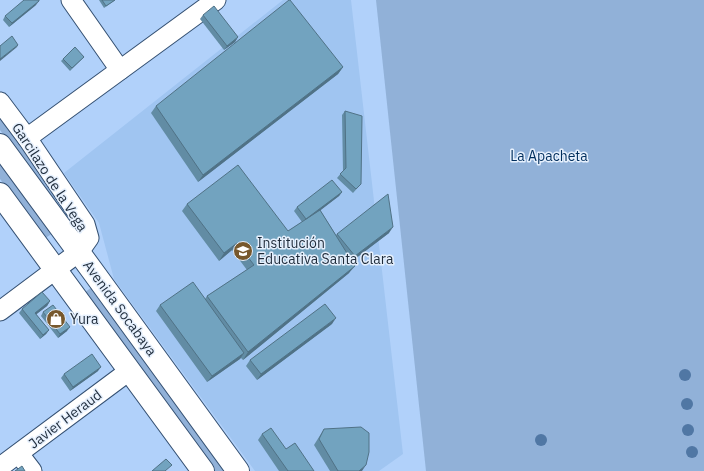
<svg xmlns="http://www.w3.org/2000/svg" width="704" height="471" viewBox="0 0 704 471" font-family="'IBM Plex Sans',sans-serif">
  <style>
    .built { fill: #a0c5f1 }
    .green { fill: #91b1d8 }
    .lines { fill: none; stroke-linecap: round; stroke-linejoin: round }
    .minor-casing { stroke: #355173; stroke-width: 21 }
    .major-casing { stroke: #355173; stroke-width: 24 }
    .minor { stroke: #fff; stroke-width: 19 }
    .major { stroke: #fff; stroke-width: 22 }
    .tree { fill: #5077a4 }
    .wall { fill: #628ca4 }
    .shaded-wall { fill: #507286 }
    .building { fill: #72a3bf; stroke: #507286 }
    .labels { text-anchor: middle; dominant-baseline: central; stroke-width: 3; stroke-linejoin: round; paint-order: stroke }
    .park-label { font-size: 14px; fill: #002e5d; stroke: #e6f0fd }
    .street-label { font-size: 14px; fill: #1e2b3a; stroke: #e6f0fd }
    .poi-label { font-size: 14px; fill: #1e2b3a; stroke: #e6f0fd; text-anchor: start }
  </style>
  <rect width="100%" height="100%" fill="#b1d1fa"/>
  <!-- built -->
  <polygon class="built" points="283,0 351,0 403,454 379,471 255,471 114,279 99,223 64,173"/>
  <!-- green -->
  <g class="green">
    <polygon points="376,0 704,0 704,471 426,471"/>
    <polygon points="0,117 74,220 69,224 0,130"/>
    <polygon points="0,160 53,233 44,239 0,179"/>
    <polygon points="92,287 225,471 214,471 84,293"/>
  </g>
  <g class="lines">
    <!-- minor casing -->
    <g class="minor-casing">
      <g id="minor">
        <polyline points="71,0 120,70"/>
        <polyline points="0,102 27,138 85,224 89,238 79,252 0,311"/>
        <polyline points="27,138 216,0"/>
        <polyline points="19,454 32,471"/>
        <polyline points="0,467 129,371"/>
      </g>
    </g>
    <!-- major casing -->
    <g class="major-casing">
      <g id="major">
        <polyline points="0,145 94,273 238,471"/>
        <polyline points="0,194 203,471"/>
      </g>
    </g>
    <!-- minor -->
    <use href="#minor" class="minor"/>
    <!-- major -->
    <use href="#major" class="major"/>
  </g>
  <!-- trees -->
  <g class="tree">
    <circle cx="685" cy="375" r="6"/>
    <circle cx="687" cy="404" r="6"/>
    <circle cx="688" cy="430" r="6"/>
    <circle cx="541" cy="440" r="6"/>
    <circle cx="692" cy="452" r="6"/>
  </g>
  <!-- wall -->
  <g class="wall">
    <polygon points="99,0 115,0 114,1 104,8"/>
    <polygon points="36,5 9,27 3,20 5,16"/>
    <polygon points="203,15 238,37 235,42 224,50 200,19"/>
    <polygon points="84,57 70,71 61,61 63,59"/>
    <polygon points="343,67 338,74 198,182 151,113 156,106"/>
    <polygon points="345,111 361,184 353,193 337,178 343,171 342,115"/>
    <polygon points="342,192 339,196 320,210 336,235 337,234 389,233 352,261 349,273 243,360 241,358 207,382 156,311 160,305 205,299 207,296 247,270 232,250 219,261 182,211 187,204 288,231 302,222 294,211 297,207"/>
    <polygon points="50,301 47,306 36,314 49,330 46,334 40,339 19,313 22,309"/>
    <polygon points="43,312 67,331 58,338 41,316"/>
    <polygon points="332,324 257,380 246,366 250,360"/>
    <polygon points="98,371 70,391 61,378 64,374"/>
    <polygon points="324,429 362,471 330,471 314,445"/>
    <polygon points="262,434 286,449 314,471 279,471 258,440"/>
  </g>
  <!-- shaded-wall -->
  <g class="shaded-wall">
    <polygon points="39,1 36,5 9,27 12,23"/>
    <polygon points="238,37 235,42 224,50 227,46"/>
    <polygon points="18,45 17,47 0,61 0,59"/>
    <polygon points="343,67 338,74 198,182 203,175"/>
    <polygon points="342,192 339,196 304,223 306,219"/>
    <polygon points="393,227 389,233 351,262 355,256"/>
    <polygon points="237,243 232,250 219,261 224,253"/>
    <polygon points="355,266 349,273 243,360 248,352"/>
    <polygon points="50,301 47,306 33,317 35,313"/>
    <polygon points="336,318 332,324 257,380 261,374"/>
    <polygon points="70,327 67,331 58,338 60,334"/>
    <polygon points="49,330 46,334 40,339 43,335"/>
    <polygon points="244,353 240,359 207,382 212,376"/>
    <polygon points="101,367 98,371 70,391 73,387"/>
    <polygon points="366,465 362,471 359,471"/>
  </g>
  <!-- building -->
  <g class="building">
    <polygon points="24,0 39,0 39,1 12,23 5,16"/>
    <polygon points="102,0 115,0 106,6"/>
    <polygon points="289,0 290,0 343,67 203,175 156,106"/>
    <polygon points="214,6 238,37 227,46 203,15"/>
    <polygon points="12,36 18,45 0,59 0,46"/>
    <polygon points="75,47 84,57 72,68 63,59"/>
    <polygon points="345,111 362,116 361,184 356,189 340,174 346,168"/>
    <polygon points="238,165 288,231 320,210 355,266 248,352 207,296 254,265 237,243 224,253 187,204"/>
    <polygon points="332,180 342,192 306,219 297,207"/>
    <polygon points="388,194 393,227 355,256 337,234"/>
    <polygon points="193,282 244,353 212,376 160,305"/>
    <polygon points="42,292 50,301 35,313 49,330 43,335 22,309"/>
    <polygon points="325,304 336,318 261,374 250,360"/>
    <polygon points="53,305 70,327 60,334 43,312"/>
    <polygon points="92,354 101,367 73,387 64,374"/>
    <polygon points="361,427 369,433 369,452 366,465 359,471 338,471 319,439 324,429"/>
    <polygon points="271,428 286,449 295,443 314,471 288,471 262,434"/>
    <polygon points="166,459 172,465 165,471 152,471"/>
    <polygon points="22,466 25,471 15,471"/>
  </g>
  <!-- icons -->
  <defs>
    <g id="school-disc" transform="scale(1)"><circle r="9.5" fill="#77582d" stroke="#e6f0fd"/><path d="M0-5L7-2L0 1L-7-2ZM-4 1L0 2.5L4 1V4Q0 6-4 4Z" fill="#fff"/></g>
    <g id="shop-disc" transform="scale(1)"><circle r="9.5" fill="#77582d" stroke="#e6f0fd"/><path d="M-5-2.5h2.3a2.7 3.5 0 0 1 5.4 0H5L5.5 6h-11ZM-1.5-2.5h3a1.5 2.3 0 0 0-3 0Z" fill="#fff"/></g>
  </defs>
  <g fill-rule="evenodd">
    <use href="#school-disc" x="243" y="251"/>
    <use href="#shop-disc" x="56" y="319"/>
  </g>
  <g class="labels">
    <!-- park labels -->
    <g class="park-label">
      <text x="549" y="156">La Apacheta</text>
    </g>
    <!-- street labels -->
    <g class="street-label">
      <text transform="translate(50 177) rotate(57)">Garcilazo de la Vega</text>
      <text transform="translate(120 308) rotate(54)">Avenida Socabaya</text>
      <text transform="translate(65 419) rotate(-37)">Javier Heraud</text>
    </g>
    <!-- poi labels -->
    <g class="poi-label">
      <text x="257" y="243">Institución<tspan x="257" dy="16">Educativa Santa Clara</tspan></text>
      <text x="70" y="319">Yura</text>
    </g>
  </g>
</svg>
